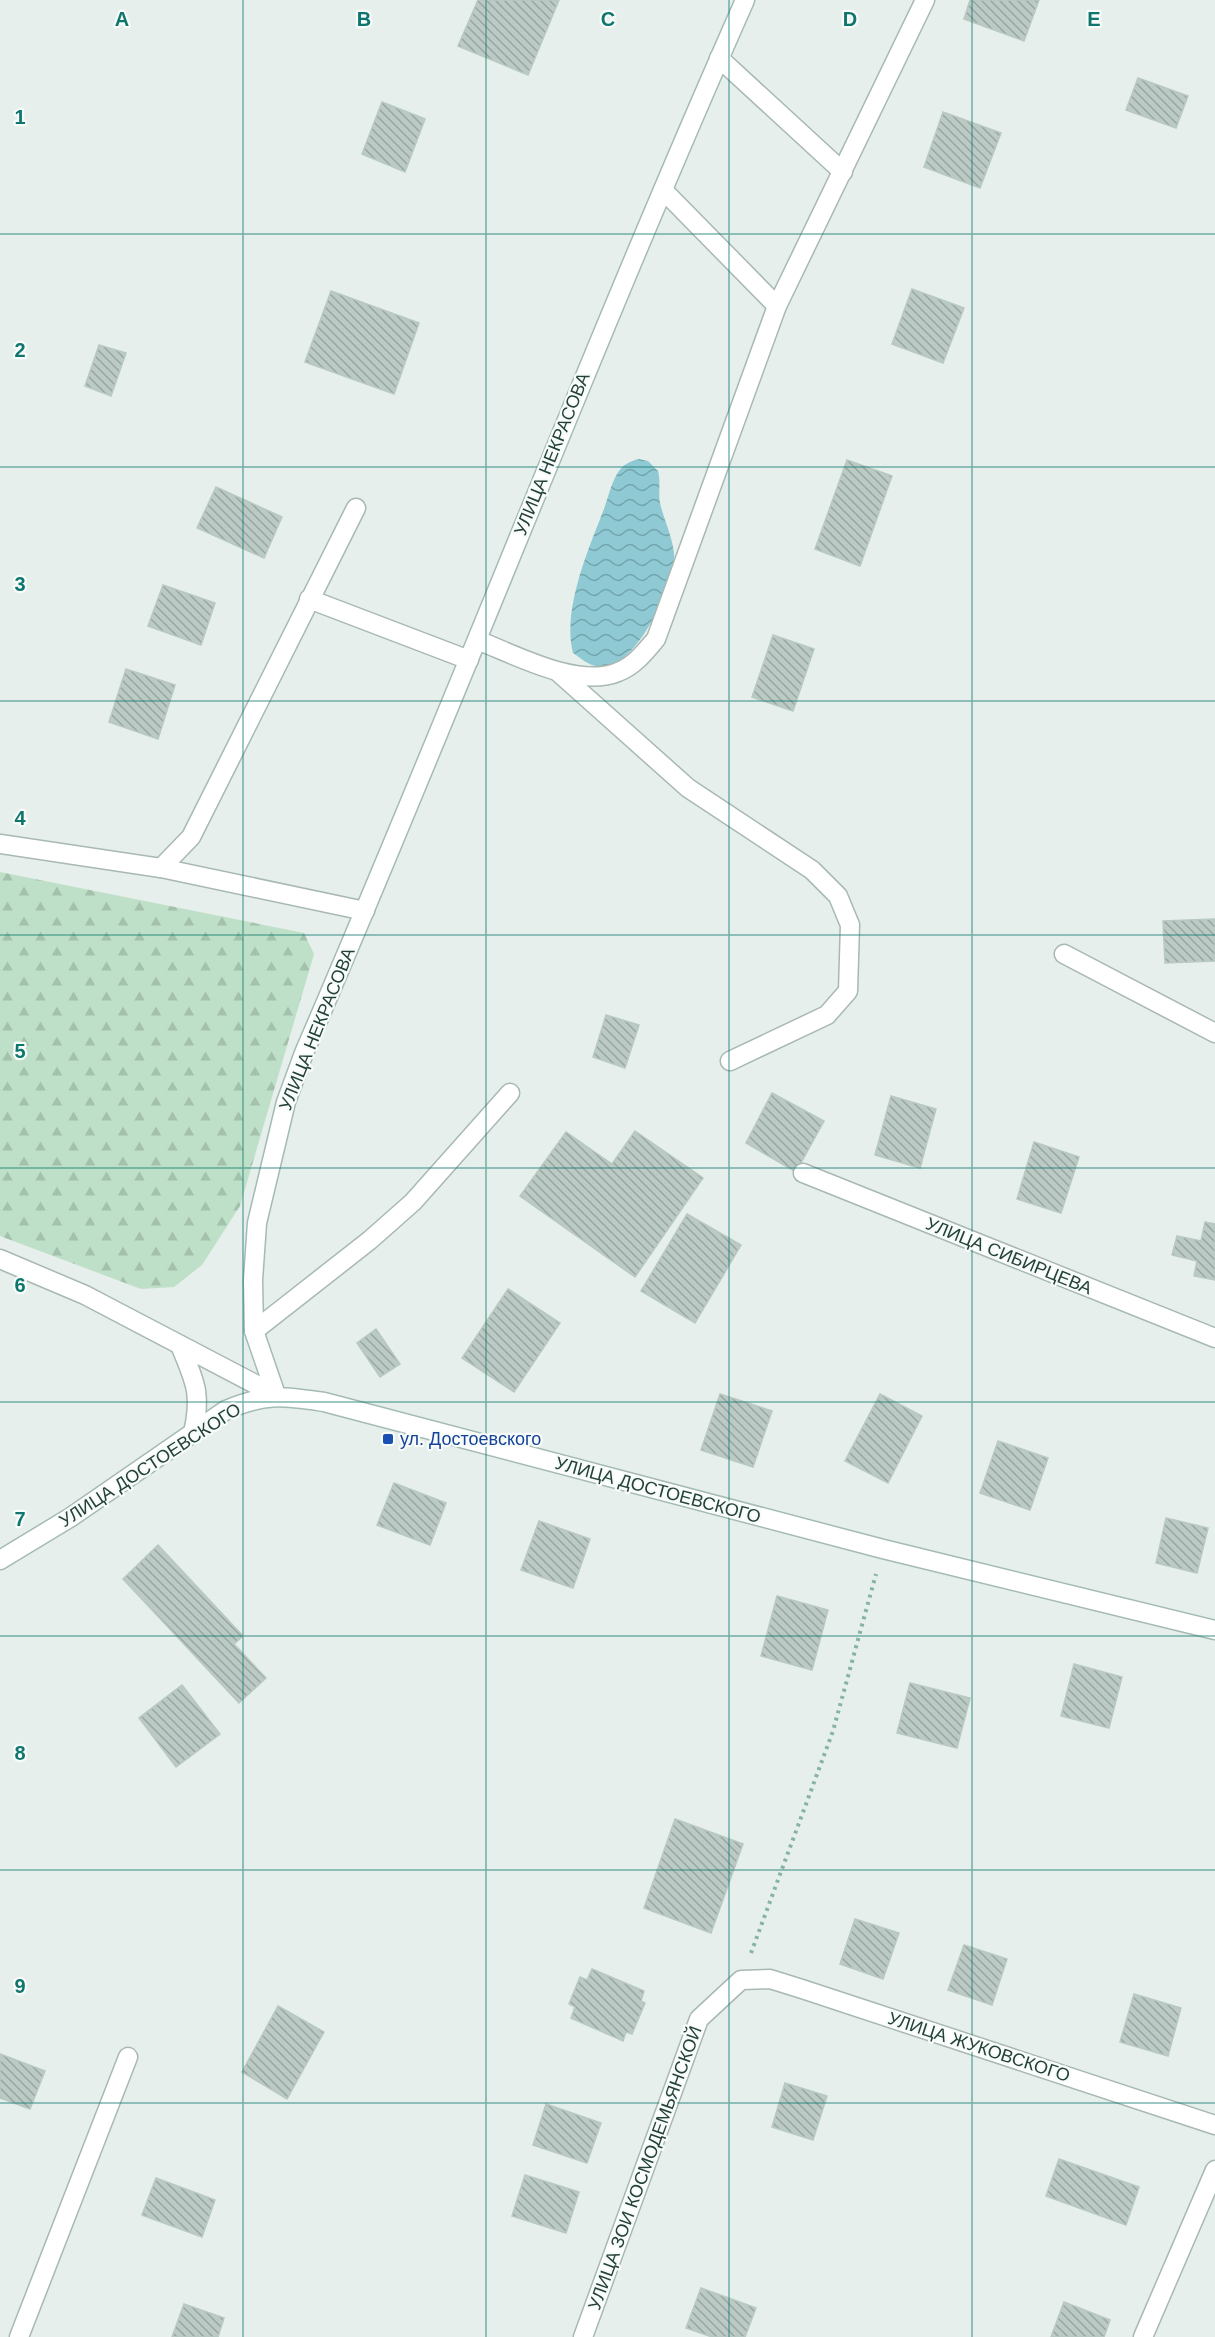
<svg xmlns="http://www.w3.org/2000/svg" width="1215" height="2337" viewBox="0 0 1215 2337" font-family="Helvetica,sans-serif">
  <style>
    .forest { fill: url(#forest-firs) }
    .water { fill: url(#water-waves) }
    .building { fill: url(#building-back-hatch); stroke: #b8c9c2; stroke-width: 1.5 }
    .lines { fill: none; stroke-linecap: round; stroke-linejoin: round }
    .service-casing { stroke: #a8b8b2; stroke-width: 21 }
    .minor-casing { stroke: #a8b8b2; stroke-width: 21 }
    .secondary-casing { stroke: #a4bbb3; stroke-width: 21 }
    .path { stroke: #86b3a5; stroke-width: 4; stroke-dasharray: 3 4.5; stroke-linecap: butt }
    .service { stroke: #fff; stroke-width: 18 }
    .minor { stroke: #fff; stroke-width: 18 }
    .secondary { stroke: #fff; stroke-width: 18 }
    .grid { fill: none; stroke: #0f766e; stroke-width: 1.5; stroke-opacity: 0.55 }
    .transit-dot { fill: #1a4fb4; stroke: #f7fbf9; stroke-width: 2 }
    .labels { text-anchor: middle; dominant-baseline: central; stroke-width: 4.5; stroke-linejoin: round; paint-order: stroke }
    .street-label { font-size: 18px; fill: #24423a; stroke: #f7fbf9 }
    .transit-label { font-size: 18px; fill: #164399; stroke: #f7fbf9; text-anchor: start }
    .grid-label { font-size: 20px; text-anchor: middle; font-weight: bold; fill: #0f766e; stroke: #f7fbf9; stroke-width: 4.5; stroke-linejoin: round; paint-order: stroke }
  </style>
  <defs>
    <pattern id="forest-firs" width="22" height="20" patternUnits="userSpaceOnUse" patternTransform="scale(1.5)"><rect width="22" height="20" fill="#bfe0c8"/><path d="M5 1l3.5 6h-7zM16 11l3.5 6h-7z" fill="#a4c1ad"/></pattern>
    <pattern id="water-waves" width="16" height="10" patternUnits="userSpaceOnUse" patternTransform="scale(1.5)"><rect width="16" height="10" fill="#8ec9d4"/><path d="M0 5q4-4 8 0t8 0" fill="none" stroke="#74a5ad"/></pattern>
    <pattern id="building-back-hatch" width="6" height="6" patternUnits="userSpaceOnUse" patternTransform="scale(1.5)"><rect width="6" height="6" fill="#bbcac4"/><path d="M-1 5l2 2M0 0l6 6M5-1l2 2" fill="none" stroke="#98a6a0"/></pattern>
  </defs>
  <rect width="100%" height="100%" fill="#e6efeb"/>
  <!-- forest -->
  <polygon class="forest" points="0,872 304,933 314,954 240,1206 202,1265 174,1287 141,1289 0,1236"/>
  <!-- water -->
  <path class="water" d="M639,459l9,2 10,10c3,11 0,22 2,32 4,18 16,41 14,59 -4,29 -41,117 -82,103 -6,-2 -13,-8 -19,-12 -11,-43 15,-103 31,-144 4,-11 7,-25 13,-35 5,-9 13,-13 22,-15z"/>
  <!-- building -->
  <g class="building">
    <polygon points="478,0 559,0 528,75 458,46"/>
    <polygon points="970,0 1039,0 1024,41 964,19"/>
    <polygon points="1138,78 1188,96 1176,128 1126,110"/>
    <polygon points="382,102 425,119 405,172 362,154"/>
    <polygon points="943,112 1001,133 980,188 924,167"/>
    <polygon points="912,289 964,308 943,363 892,344"/>
    <polygon points="331,291 419,323 394,394 305,362"/>
    <polygon points="99,345 126,353 111,396 85,386"/>
    <polygon points="847,460 892,476 860,566 815,549"/>
    <polygon points="216,487 282,517 264,558 197,528"/>
    <polygon points="163,585 215,603 201,645 148,626"/>
    <polygon points="773,635 814,649 793,711 752,697"/>
    <polygon points="126,669 175,685 158,739 109,722"/>
    <polygon points="1215,919 1215,961 1165,963 1163,921"/>
    <polygon points="606,1015 639,1025 625,1068 593,1057"/>
    <polygon points="772,1093 824,1121 796,1172 746,1143"/>
    <polygon points="891,1096 936,1109 920,1168 875,1155"/>
    <polygon points="635,1131 703,1178 635,1277 520,1196 566,1132 612,1164"/>
    <polygon points="1034,1142 1079,1157 1061,1213 1017,1199"/>
    <polygon points="687,1214 741,1245 695,1323 641,1291"/>
    <polygon points="1205,1222 1215,1224 1215,1280 1194,1276 1197,1261 1172,1255 1177,1236 1201,1241"/>
    <polygon points="508,1289 560,1323 514,1392 462,1358"/>
    <polygon points="376,1329 400,1364 380,1377 357,1343"/>
    <polygon points="720,1394 772,1411 753,1467 701,1450"/>
    <polygon points="880,1394 922,1416 888,1483 845,1461"/>
    <polygon points="998,1441 1048,1458 1030,1510 980,1493"/>
    <polygon points="394,1483 446,1503 430,1545 377,1525"/>
    <polygon points="1166,1518 1208,1528 1197,1573 1156,1563"/>
    <polygon points="539,1521 590,1539 573,1588 521,1570"/>
    <polygon points="158,1545 243,1636 234,1644 266,1678 239,1703 123,1579"/>
    <polygon points="777,1596 828,1610 812,1670 761,1656"/>
    <polygon points="1074,1664 1122,1677 1109,1728 1061,1716"/>
    <polygon points="910,1683 970,1698 957,1748 897,1733"/>
    <polygon points="182,1685 220,1734 176,1767 139,1718"/>
    <polygon points="675,1819 743,1844 711,1933 644,1908"/>
    <polygon points="855,1919 899,1933 883,1979 840,1964"/>
    <polygon points="964,1945 1007,1959 992,2005 948,1990"/>
    <polygon points="592,1969 644,1991 641,2001 645,2003 632,2034 626,2032 623,2041 571,2018 575,2007 569,2004 580,1977 587,1980"/>
    <polygon points="1134,1994 1181,2008 1168,2056 1120,2042"/>
    <polygon points="278,2006 324,2032 287,2099 242,2072"/>
    <polygon points="0,2054 45,2071 30,2109 0,2098"/>
    <polygon points="785,2083 827,2096 813,2140 772,2127"/>
    <polygon points="546,2104 601,2123 587,2163 533,2145"/>
    <polygon points="1059,2159 1139,2187 1126,2225 1046,2196"/>
    <polygon points="525,2175 579,2192 566,2233 512,2216"/>
    <polygon points="156,2178 215,2200 202,2237 142,2215"/>
    <polygon points="701,2288 756,2308 745,2337 712,2337 686,2328"/>
    <polygon points="1064,2302 1110,2320 1104,2337 1051,2337"/>
    <polygon points="184,2304 224,2318 218,2337 172,2337"/>
  </g>
  <g class="lines">
    <!-- service casing -->
    <g class="service-casing">
      <g id="service">
        <polyline points="719,58 843,172"/>
        <polyline points="664,191 777,306"/>
        <polyline points="309,599 469,660"/>
        <path d="M477,640c39,15 101,49 141,32 16,-6 27,-20 38,-33l121,-333 148,-306"/>
        <polyline points="558,672 688,788 812,870 838,896 850,925 848,991 827,1015 730,1061"/>
        <polyline points="161,868 191,837 356,508"/>
        <polyline points="1064,954 1215,1033"/>
        <polyline points="254,1331 370,1240 413,1202 510,1093"/>
        <path d="M180,1345c15,37 22,48 13,88"/>
        <polyline points="19,2337 128,2057"/>
      </g>
    </g>
    <!-- minor casing -->
    <g class="minor-casing">
      <g id="minor">
        <polyline points="0,844 161,868 365,911"/>
        <polyline points="803,1173 1215,1338"/>
        <polyline points="0,1259 85,1295 276,1395"/>
        <polyline points="583,2337 699,2019 741,1980 770,1979 802,1989 1215,2125"/>
        <polyline points="1143,2337 1215,2170"/>
      </g>
    </g>
    <!-- secondary casing -->
    <g class="secondary-casing">
      <g id="secondary">
        <path d="M276,1395l-22,-64 -1,-51 4,-57 29,-121 18,-49c151,-349 287,-705 441,-1053"/>
        <path d="M0,1560l71,-43 155,-107c40,-17 56,-14 98,-8l559,147 332,81"/>
      </g>
    </g>
    <!-- path -->
    <polyline class="path" points="751,1953 833,1731 876,1574"/>
    <!-- service -->
    <use href="#service" class="service"/>
    <!-- minor -->
    <use href="#minor" class="minor"/>
    <!-- secondary -->
    <use href="#secondary" class="secondary"/>
  </g>
  <!-- grid -->
  <path class="grid" d="M243,0v2337M486,0v2337M729,0v2337M972,0v2337M0,234h1215M0,467h1215M0,701h1215M0,935h1215M0,1168h1215M0,1402h1215M0,1636h1215M0,1870h1215M0,2103h1215"/>
  <!-- markers -->
  <rect class="transit-dot" x="382" y="1433" width="12" height="12" rx="3"/>
  <g class="labels">
    <!-- street labels -->
    <g class="street-label">
      <text transform="translate(552 454) rotate(-68)">УЛИЦА НЕКРАСОВА</text>
      <text transform="translate(317 1029) rotate(-68)">УЛИЦА НЕКРАСОВА</text>
      <text transform="translate(1009 1256) rotate(22)">УЛИЦА СИБИРЦЕВА</text>
      <text transform="translate(150 1465) rotate(-33)">УЛИЦА ДОСТОЕВСКОГО</text>
      <text transform="translate(658 1490) rotate(15)">УЛИЦА ДОСТОЕВСКОГО</text>
      <text transform="translate(979 2047) rotate(18)">УЛИЦА ЖУКОВСКОГО</text>
      <text transform="translate(645 2168) rotate(-70)">УЛИЦА ЗОИ КОСМОДЕМЬЯНСКОЙ</text>
    </g>
    <!-- transit labels -->
    <g class="transit-label">
      <text x="400" y="1439">ул. Достоевского</text>
    </g>
  </g>
  <g class="grid-label">
    <text x="122" y="26">A</text>
    <text x="364" y="26">B</text>
    <text x="608" y="26">C</text>
    <text x="850" y="26">D</text>
    <text x="1094" y="26">E</text>
    <text x="20" y="124">1</text>
    <text x="20" y="357">2</text>
    <text x="20" y="591">3</text>
    <text x="20" y="825">4</text>
    <text x="20" y="1058">5</text>
    <text x="20" y="1292">6</text>
    <text x="20" y="1526">7</text>
    <text x="20" y="1760">8</text>
    <text x="20" y="1993">9</text>
  </g>
</svg>
